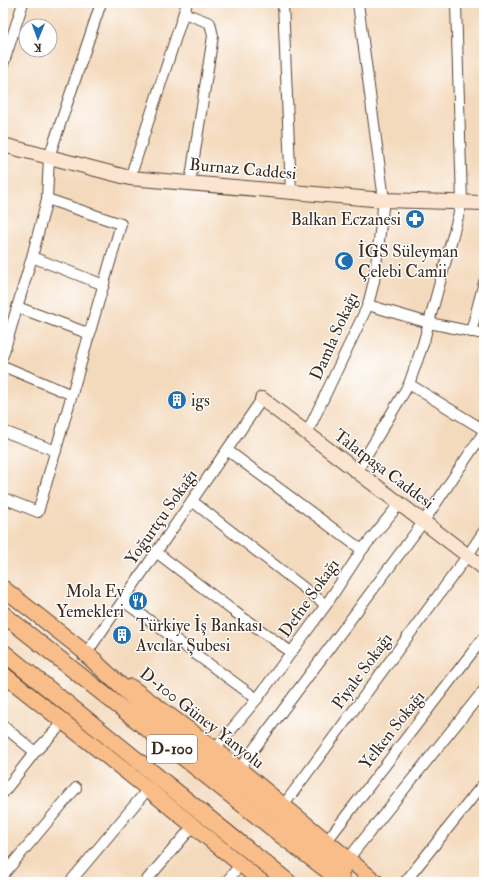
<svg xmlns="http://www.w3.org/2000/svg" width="487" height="885" viewBox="0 0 487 885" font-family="'IM FELL Double Pica',serif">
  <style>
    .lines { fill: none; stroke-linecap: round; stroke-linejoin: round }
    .minor-casing { stroke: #574436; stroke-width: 12 }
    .secondary-casing { stroke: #574436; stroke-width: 16 }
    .primary-casing { stroke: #574436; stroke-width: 17 }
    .trunk-casing { stroke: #574436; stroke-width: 18 }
    .minor { stroke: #fff; stroke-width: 10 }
    .secondary { stroke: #fce5d0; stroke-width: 14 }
    .primary { stroke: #f8bd89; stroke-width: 15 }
    .trunk { stroke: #f8bd89; stroke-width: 16 }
    .labels { text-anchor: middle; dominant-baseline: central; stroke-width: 3; stroke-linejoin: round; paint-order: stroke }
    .shield { fill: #fff; stroke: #766a62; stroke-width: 1 }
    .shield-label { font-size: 16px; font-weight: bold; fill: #3b2a1e }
    .street-label { font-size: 17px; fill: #3b2a1e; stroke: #fff }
    .poi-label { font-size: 17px; fill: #3b2a1e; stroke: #fff; text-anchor: start }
  </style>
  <rect width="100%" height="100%" fill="#fff"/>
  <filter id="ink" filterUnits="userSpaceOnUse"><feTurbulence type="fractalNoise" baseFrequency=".025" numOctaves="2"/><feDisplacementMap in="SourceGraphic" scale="8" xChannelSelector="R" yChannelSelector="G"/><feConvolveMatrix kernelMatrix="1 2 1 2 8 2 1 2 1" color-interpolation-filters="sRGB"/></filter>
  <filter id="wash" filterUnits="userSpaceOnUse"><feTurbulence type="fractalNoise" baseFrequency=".012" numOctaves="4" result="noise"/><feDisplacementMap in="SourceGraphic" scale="16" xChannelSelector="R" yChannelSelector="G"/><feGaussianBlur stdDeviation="0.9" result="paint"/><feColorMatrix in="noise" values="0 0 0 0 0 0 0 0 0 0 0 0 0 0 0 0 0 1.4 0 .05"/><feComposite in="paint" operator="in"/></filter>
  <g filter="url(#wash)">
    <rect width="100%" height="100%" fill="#f4dabd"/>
  </g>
  <g filter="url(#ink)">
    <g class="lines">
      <!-- minor casing -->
      <g class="minor-casing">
        <g id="minor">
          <polyline points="283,3 291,192"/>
          <polyline points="184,13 210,23 213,36 190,183"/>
          <polyline points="3,65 23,3"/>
          <polyline points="130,178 187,3"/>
          <polyline points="32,257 104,285"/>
          <polyline points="368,305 429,323 484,334"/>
          <polyline points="17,307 90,334"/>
          <polyline points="471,332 484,282"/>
          <polyline points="3,355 32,257 47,199 49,157 101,3"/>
          <polyline points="3,366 72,395"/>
          <polyline points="409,384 484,430"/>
          <polyline points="3,431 56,451"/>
          <polyline points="307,433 368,305 374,281 384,200 358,3"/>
          <polyline points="227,450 362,550"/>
          <polyline points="357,471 409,384 423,344 462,202 456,3"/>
          <polyline points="3,498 38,512 121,224 47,199"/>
          <polyline points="192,501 326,605"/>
          <polyline points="156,552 232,610 291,652"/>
          <polyline points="123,601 257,699"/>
          <polyline points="86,654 262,399"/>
          <polyline points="3,726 35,752"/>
          <polyline points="215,749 257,699 326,605 362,550 400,503"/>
          <polyline points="239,769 424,521 484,432"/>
          <polyline points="3,793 35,752 64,722"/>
          <polyline points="283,806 468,555 484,531"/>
          <polyline points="326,842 484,637"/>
          <polyline points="348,859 484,690"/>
          <polyline points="3,875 76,788"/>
          <polyline points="70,882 148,789"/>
          <polyline points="145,882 193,826"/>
          <polyline points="226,882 241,864"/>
          <polyline points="405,882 484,783"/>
        </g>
      </g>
      <!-- secondary casing -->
      <g class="secondary-casing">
        <g id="secondary">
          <polyline points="3,145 130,178 384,200 484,203"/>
          <polyline points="262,399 484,568"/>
        </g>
      </g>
      <!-- primary casing -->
      <g class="primary-casing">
        <g id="primary">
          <polyline points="3,588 96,661"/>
          <polyline points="3,674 148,789 262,882"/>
          <polyline points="131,687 215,749 376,882"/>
        </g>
      </g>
      <!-- trunk casing -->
      <g class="trunk-casing">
        <g id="trunk">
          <polyline points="3,614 281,835 343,882"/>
          <polyline points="3,652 267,865 288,882"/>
          <polyline points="86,654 146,709 281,815 342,870"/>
        </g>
      </g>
      <!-- minor -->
      <use href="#minor" class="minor"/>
      <!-- secondary -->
      <use href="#secondary" class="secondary"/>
      <!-- primary -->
      <use href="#primary" class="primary"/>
      <!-- trunk -->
      <use href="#trunk" class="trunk"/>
    </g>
  </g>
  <!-- icons -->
  <defs>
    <g id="pharmacy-disc" transform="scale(1)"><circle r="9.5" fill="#1f6fb2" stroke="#fff"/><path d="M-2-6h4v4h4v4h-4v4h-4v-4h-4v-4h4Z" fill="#fff"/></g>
    <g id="mosque-disc" transform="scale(1)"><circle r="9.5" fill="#1f6fb2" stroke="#fff"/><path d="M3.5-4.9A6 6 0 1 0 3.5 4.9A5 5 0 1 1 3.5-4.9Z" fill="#fff"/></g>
    <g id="building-disc" transform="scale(1)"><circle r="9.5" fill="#1f6fb2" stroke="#fff"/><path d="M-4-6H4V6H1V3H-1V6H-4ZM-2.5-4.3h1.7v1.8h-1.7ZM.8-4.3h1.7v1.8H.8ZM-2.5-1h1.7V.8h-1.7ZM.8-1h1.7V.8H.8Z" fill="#fff"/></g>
    <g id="restaurant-disc" transform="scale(1)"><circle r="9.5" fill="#1f6fb2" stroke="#fff"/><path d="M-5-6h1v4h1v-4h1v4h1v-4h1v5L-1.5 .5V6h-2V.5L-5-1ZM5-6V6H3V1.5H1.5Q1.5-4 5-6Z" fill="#fff"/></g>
  </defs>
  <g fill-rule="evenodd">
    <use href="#pharmacy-disc" x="415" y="219"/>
    <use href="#mosque-disc" x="344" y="261"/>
    <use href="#building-disc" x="177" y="400"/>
    <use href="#restaurant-disc" x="138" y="601"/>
    <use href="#building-disc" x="122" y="635"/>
  </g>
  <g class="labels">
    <!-- shield labels -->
    <rect class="shield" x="147" y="735" width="50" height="28" rx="3"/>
    <g class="shield-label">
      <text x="172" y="749">D-100</text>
    </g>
    <!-- street labels -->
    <g class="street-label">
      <text transform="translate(243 169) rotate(5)">Burnaz Caddesi</text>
      <text transform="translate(334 336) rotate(-66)">Damla Sokağı</text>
      <text transform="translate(384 469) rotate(37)">Talatpaşa Caddesi</text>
      <text transform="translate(161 517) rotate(-55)">Yoğurtçu Sokağı</text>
      <text transform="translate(309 598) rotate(-55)">Defne Sokağı</text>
      <text transform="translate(362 671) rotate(-54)">Piyale Sokağı</text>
      <text transform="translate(202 718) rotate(38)">D-100 Güney Yanyolu</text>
      <text transform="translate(392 730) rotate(-52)">Yelken Sokağı</text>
    </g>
    <!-- poi labels -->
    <g class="poi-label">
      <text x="401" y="219" text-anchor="end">Balkan Eczanesi</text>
      <text x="358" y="251">İGS Süleyman<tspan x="358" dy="20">Çelebi Camii</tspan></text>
      <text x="191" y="400">igs</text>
      <text x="124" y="591" text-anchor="end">Mola Ev<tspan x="124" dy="20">Yemekleri</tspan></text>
      <text x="136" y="625">Türkiye İş Bankası<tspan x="136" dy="20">Avcılar Şubesi</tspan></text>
    </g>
  </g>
  <!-- margin -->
  <rect width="487" height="885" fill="none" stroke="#fff" stroke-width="16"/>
  <!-- north arrow -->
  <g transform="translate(38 38) rotate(181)"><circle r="19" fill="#ffffff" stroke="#b1aaa5"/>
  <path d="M0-3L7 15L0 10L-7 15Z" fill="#1f6fb2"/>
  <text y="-6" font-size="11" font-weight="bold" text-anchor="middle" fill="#3b2a1e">K</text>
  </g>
</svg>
